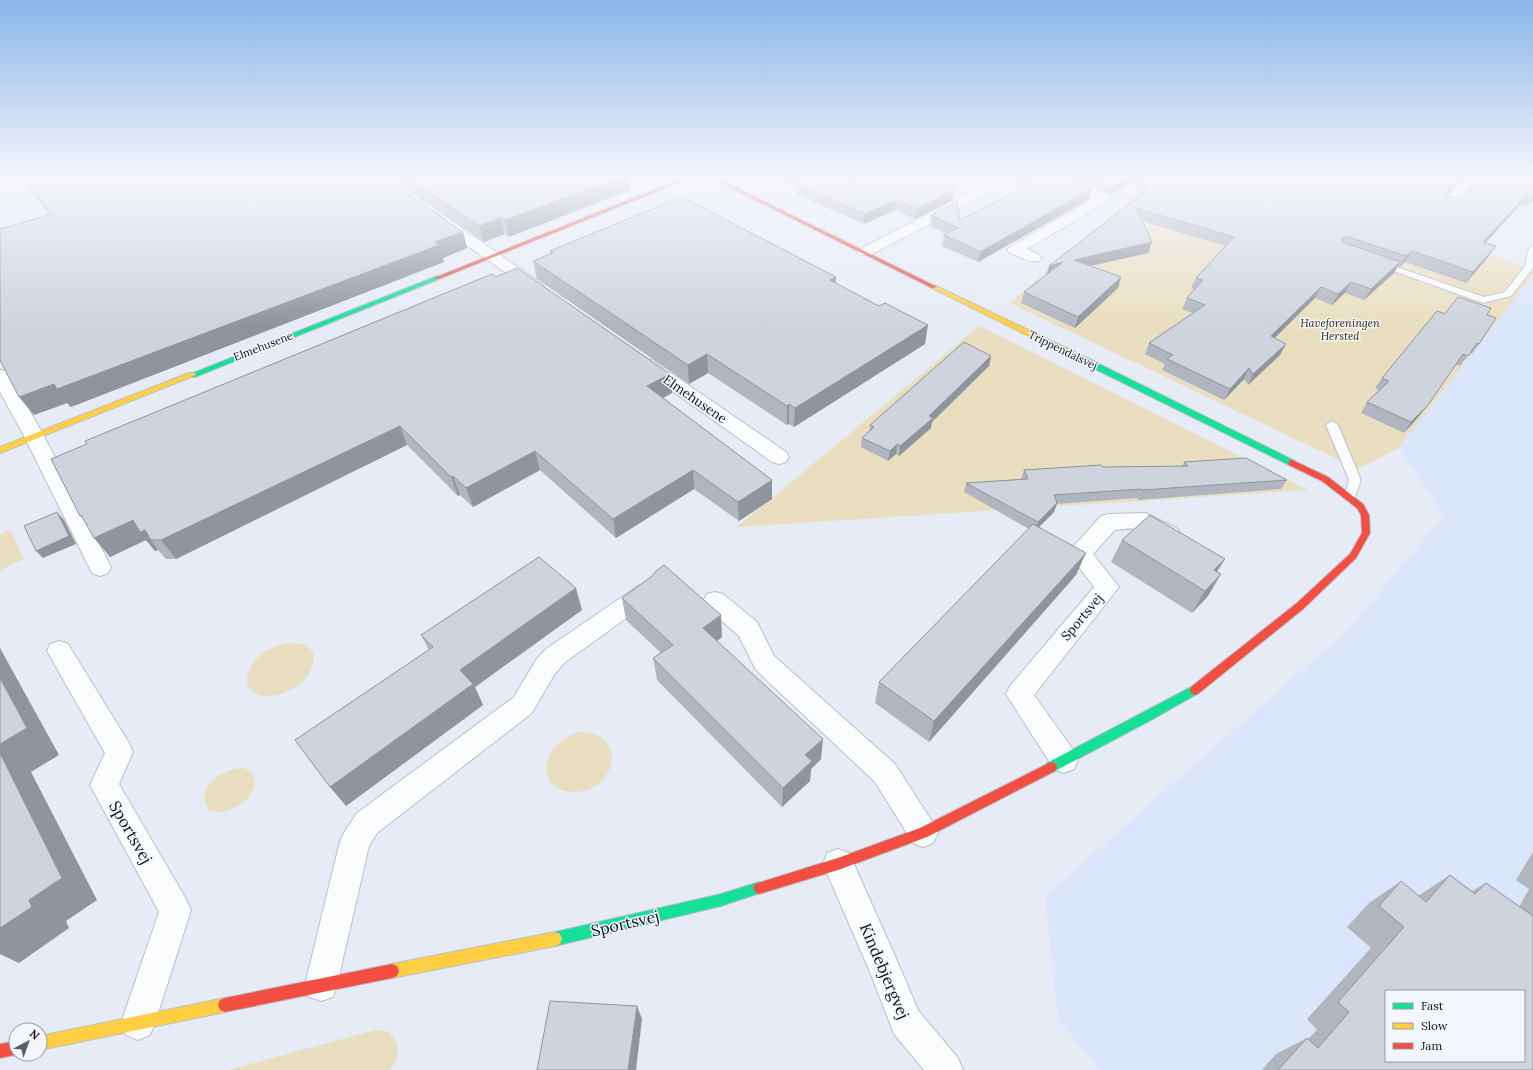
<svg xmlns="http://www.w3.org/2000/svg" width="1533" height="1070" viewBox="0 0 1533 1070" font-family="Lora,serif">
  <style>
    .built { fill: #dbe6fb; fill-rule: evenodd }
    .green { fill: #e9dfc0 }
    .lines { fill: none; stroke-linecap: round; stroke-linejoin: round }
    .lane-casing { stroke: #bbbfc9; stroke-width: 2 }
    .street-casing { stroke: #bbbfc9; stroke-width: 2 }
    .fast-casing { stroke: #bbbfc9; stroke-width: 2 }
    .slow-casing { stroke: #bbbfc9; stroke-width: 2 }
    .jam-casing { stroke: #bbbfc9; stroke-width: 2 }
    .lane { fill: #fbfcfe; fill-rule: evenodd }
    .street { fill: #fbfcfe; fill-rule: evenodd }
    .fast { fill: #16e098; fill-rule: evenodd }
    .slow { fill: #ffcf43; fill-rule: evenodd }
    .jam { fill: #f24e42; fill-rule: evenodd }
    .wall { fill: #b1b5bf }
    .shaded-wall { fill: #90949b }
    .building { fill: #ced3de; stroke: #90949b; fill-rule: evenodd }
    .labels { text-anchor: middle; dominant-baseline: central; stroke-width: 3; stroke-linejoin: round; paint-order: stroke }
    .far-park-label { font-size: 11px; font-style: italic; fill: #332800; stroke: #f3f6fd }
    .far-street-label { font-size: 11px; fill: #0d121c; stroke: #f3f6fd }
    .street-label { font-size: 13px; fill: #0d121c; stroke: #f3f6fd }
    .near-street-label { font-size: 16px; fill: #0d121c; stroke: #f3f6fd }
  </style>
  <rect width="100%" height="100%" fill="#e6ebf6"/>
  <!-- built -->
  <path class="built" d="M1533,275v795h-432l-43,-50 -13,-124 305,-268 94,-113 -46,-67zM1386,991h138v70h-138z"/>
  <!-- green -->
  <g class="green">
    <polygon points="258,177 305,177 263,190 256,184 264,181"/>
    <polygon points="1156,177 1252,177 1533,269 1533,275 1398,448 1358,469 1010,303"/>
    <polygon points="979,326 1308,490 737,527"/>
    <polygon points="10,530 24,559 0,570 0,535"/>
    <path d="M287,643l16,1 10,7c7,26 -28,50 -53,44 -25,-7 -9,-34 4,-43 7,-5 15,-7 23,-9z"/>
    <path d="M580,732c51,0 35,62 -7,60 -40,-1 -32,-51 7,-60z"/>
    <path d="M244,768c30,14 -10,53 -36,42l-4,-11c2,-20 21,-30 40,-31z"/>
    <path d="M375,1030l12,1c14,13 14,23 3,39h-162z"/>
  </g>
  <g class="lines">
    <!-- lane casing -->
    <g class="lane-casing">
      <g id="lane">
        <polygon points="1533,245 1533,268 1511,296 1483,303 1374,264 1376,262 1382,262 1484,297 1505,292 1525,266 1529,248"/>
        <polygon points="1332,421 1338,425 1361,480 1354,500 1346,500 1344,497 1349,480 1326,425"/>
      </g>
    </g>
    <!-- street casing -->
    <g class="street-casing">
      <g id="street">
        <polygon points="944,177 962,177 984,185 1001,177 1017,177 1015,180 870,255 860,255 857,252 860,249 973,191 946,180"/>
        <polygon points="1042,177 1059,177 1108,195 1110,198 1108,201 1027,249 1039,255 1042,258 1039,261 1029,261 1010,253 1007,250 1010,247 1092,199 1043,180"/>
        <polygon points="1468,177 1482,177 1453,206 1443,206 1441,203 1443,200"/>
        <polygon points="439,215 444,216 542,284 544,287 542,290 536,292 530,290 434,222 432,219 434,216"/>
        <polygon points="646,359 652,360 786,452 789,457 786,462 779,464 772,462 640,368 637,364 640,360"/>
        <polygon points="0,370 6,371 9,375 44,436 111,567 108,573 100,576 92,573 89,567 24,436 0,392"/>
        <path d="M1145,513l33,16 3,6 -3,6c-19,5 -23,-10 -38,-12 -8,-1 -17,0 -25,1l-22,24 26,33 -85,108 40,56 4,9 -4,9 -10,4 -10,-4 -48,-75 4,-8 84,-99 -25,-33 3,-6 29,-32 8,-2z"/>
        <polygon points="646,583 654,586 658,592 654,598 564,663 554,675 532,713 377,833 369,846 337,985 333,997 321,1001 309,997 305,985 340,841 345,831 357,813 514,697 536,660 546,649 638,586"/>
        <polygon points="715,592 723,594 757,622 774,656 895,764 933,823 938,833 933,843 923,847 913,843 875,782 756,670 739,636 707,608 703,601 707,594"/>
        <polygon points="59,641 68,644 129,743 133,752 119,784 186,899 191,910 155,1023 150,1035 138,1040 126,1035 121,1023 159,912 90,785 105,753 47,651 50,644"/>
        <polygon points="838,849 849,853 895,956 918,1010 958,1058 963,1070 924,1070 894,1034 870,972 823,864 827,853"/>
      </g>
    </g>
    <!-- fast casing -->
    <g class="fast-casing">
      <g id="fast">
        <polygon points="437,276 439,277 439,279 195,377 189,377 188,375"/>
        <polygon points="1083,359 1089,359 1295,461 1296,463 1295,465 1289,465 1083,363"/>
        <polygon points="1195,685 1199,687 1200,690 1199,693 1153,719 1055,771 1051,772 1047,771 1045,767 1047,763"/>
        <polygon points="759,882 763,884 765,888 763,892 721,906 555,946 550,944 548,939 550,934 555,932 721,894"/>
      </g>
    </g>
    <!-- slow casing -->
    <g class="slow-casing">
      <g id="slow">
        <polygon points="934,285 1089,359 1090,361 1086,363 1083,363 932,288 931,287"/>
        <polygon points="189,373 195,373 196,375 0,453 0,447"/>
        <polygon points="555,932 560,934 562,939 560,944 555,946 392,978 387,976 385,971 387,966 392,964"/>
        <polygon points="225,998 230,1000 232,1005 230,1010 225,1012 40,1050 40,1036"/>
      </g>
    </g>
    <!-- jam casing -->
    <g class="jam-casing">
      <g id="jam">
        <polygon points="686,177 693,177 439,279 434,278"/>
        <polygon points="709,177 715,177 937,287 932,288"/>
        <polygon points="1292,460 1328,477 1363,504 1369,515 1370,533 1356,558 1303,609 1199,693 1195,695 1191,693 1190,690 1191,687 1297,603 1350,554 1362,533 1361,515 1357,508 1322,481 1289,465 1288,463 1289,461"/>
        <polygon points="1051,762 1055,763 1057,767 1055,771 927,837 838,870 759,894 755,892 753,888 755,884 838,858 920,828"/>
        <polygon points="392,964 397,966 399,971 397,976 392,978 225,1012 220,1010 218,1005 220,1000 225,998"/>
        <polygon points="16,1041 16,1054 19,1054 0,1058 0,1044"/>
      </g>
    </g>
    <!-- lane -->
    <use href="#lane" class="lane"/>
    <!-- street -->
    <use href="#street" class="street"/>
    <!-- fast -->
    <use href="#fast" class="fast"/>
    <!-- slow -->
    <use href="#slow" class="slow"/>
    <!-- jam -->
    <use href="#jam" class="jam"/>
  </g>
  <!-- wall -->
  <g class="wall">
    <polygon points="19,177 245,177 261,190 463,232 467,248 443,258 444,262 71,407 67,403 34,415 50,215"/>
    <polygon points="388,177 550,177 552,178 555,177 628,177 630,190 509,237 504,234 484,242"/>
    <polygon points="771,177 865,177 854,181 954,190 953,200 915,219 895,210 864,224 796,194 796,188"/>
    <polygon points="989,177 999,177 995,178"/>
    <polygon points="1011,177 1058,177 1091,189 1089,199 978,262 942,246 944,235 947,234 930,226 931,215 960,220 1020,189 1010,184"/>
    <polygon points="1062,177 1466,177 1447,195 1448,197 1460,197 1533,177 1533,202 1531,201 1526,207 1520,205 1485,243 1488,257 1466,283 1405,262 1400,267 1398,266 1394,273 1364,300 1345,293 1332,305 1315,298 1275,338 1280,355 1248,385 1244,379 1224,400 1162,370 1165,364 1145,354 1149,343 1193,313 1182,309 1187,298 1195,290 1191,288 1196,278 1225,246 1142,221 1152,242 1148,253 1091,266 1121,277 1118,288 1075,328 1021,303 1024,292 1047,275 1049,266 1141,195 1132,182 1110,195"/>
    <polygon points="550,251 836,277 835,283 925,344 794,427 789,424 787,425 708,373 689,384 537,279 533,261 550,254"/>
    <polygon points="1445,314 1487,315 1479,344 1472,354 1470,353 1460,366 1455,364 1420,415 1404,433 1361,413 1367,402 1379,390 1375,388 1382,378"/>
    <polygon points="991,356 989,366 932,422 931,428 899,456 896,454 888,461 861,447 862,438 869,432 870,425"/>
    <polygon points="672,393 663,398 772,480 772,499 739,521 694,489 616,538 540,470 473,507 460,495 458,496 407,445 176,559 166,559 158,550 155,551 146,540 110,557 85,521 80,516 51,459"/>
    <polygon points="1184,462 1287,480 1281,489 1138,500 1137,498 1057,504 1054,512 1039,527 1076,575 929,742 875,703 879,682 1029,529 964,492 966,483 1021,479 1024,470 1103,467 1182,466"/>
    <polygon points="1122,540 1217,572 1208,596 1192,613 1111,562"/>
    <polygon points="622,598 722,637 717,641 821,759 811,769 810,781 782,807 657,680 653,658 661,653 626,620"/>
    <polygon points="582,610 475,687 483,705 346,806 429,650 421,635"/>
    <polygon points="1533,852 1533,1070 1262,1070 1276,1054 1307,1038 1308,1039 1317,1030 1307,1019 1371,948 1347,927 1369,903 1401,881 1418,896 1450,875 1472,891 1486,883 1519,907 1529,889 1516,880"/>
  </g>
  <!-- shaded-wall -->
  <g class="shaded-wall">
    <polygon points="622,177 628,177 630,190 509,237 505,220"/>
    <polygon points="847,177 865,177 849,183"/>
    <polygon points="1128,177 1134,177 1132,182 1110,195 1113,185"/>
    <polygon points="1461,177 1466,177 1442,199 1448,189"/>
    <polygon points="1091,189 1089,199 978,262 980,252"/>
    <polygon points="954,190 953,200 915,219 917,209"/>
    <polygon points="1527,195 1520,205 1476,253 1483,242"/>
    <polygon points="1533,197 1533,199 1526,207"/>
    <polygon points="896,200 895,210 864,224 865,214"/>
    <polygon points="500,218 504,234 484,242 479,226"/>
    <polygon points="463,232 467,248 443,258 444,262 71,407 67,403 34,415 19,397"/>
    <polygon points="1346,236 1340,247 1342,239"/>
    <polygon points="1152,242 1148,253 1071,270 1074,260"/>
    <polygon points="1496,246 1488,257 1466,283 1473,272"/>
    <polygon points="1412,251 1405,262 1400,267 1406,256"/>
    <polygon points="1063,262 1046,276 1049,266"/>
    <polygon points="1400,262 1394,273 1364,300 1371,289"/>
    <polygon points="836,277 834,295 830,280"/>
    <polygon points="1121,277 1118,288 1075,328 1078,317"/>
    <polygon points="1351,282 1345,293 1332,305 1338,294"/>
    <polygon points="1321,287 1315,298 1265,347 1271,336"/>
    <polygon points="928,325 925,344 794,427 795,408"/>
    <polygon points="1286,344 1280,355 1248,385 1253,374"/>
    <polygon points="707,354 708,373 689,384 688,365"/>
    <polygon points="991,356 989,366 932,422 931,428 899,456 900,446 929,416"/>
    <polygon points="1249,368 1244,379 1224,400 1230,389"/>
    <polygon points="670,374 672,393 650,405 647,386"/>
    <polygon points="789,404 789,424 787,425 787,406"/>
    <polygon points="1428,405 1420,415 1404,433 1411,422"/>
    <polygon points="400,426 407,445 176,559 161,540"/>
    <polygon points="897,444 896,454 888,461 890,451"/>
    <polygon points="535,451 540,470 473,507 466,488"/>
    <polygon points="693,470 694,489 616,538 613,519"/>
    <polygon points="453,476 460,495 458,496 451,477"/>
    <polygon points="772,480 772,499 739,521 738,502"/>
    <polygon points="1057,503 1054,512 1034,532 1038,522"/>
    <polygon points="57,512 64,520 76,544 43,558 36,551"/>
    <polygon points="133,520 145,530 151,540 158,550 155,551 146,540 110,557 94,538"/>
    <polygon points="1086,553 1076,575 929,742 934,721"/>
    <polygon points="1225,559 1211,581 1214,570"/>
    <polygon points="1221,574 1208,596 1192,613 1205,591"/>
    <polygon points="576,588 582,610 475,687 483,705 346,806 330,787 460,670"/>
    <polygon points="721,615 722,637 705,650 703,628"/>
    <polygon points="0,648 59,755 31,772 97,900 66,921 69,928 19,963 0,954 0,928 29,900 0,753"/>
    <polygon points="823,739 821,759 811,769 810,781 782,807 783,788 805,755"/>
    <polygon points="637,1006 642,1019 636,1070 628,1070"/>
  </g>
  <!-- building -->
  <g class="building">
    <polygon points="22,177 245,177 261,190 306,177 383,177 463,232 435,242 439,245 57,389 54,384 19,397 0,360 0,229 52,214"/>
    <polygon points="406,177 550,177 552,178 555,177 622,177 505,220 500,218 479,226"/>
    <polygon points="792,177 848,177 849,181 861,181 873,177 952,177 954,190 917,209 896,200 865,214 796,184 802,181"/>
    <polygon points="1017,177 1058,177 1091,189 980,252 944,235 958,228 931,215 957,202 960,220 1032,183"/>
    <polygon points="1091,177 1128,177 1113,185"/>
    <polygon points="1138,177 1461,177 1448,189 1446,194 1448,197 1460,197 1481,177 1533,177 1533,197 1527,195 1483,242 1496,246 1473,272 1412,251 1406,256 1346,236 1342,239 1342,242 1400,262 1371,289 1351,282 1338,294 1321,287 1271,336 1286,344 1253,374 1249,368 1230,389 1167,359 1173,355 1149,343 1205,305 1187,298 1203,280 1196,278 1234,237 1136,208 1152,242 1074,260 1121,277 1078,317 1024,292 1063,262 1049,266 1147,190"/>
    <polygon points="679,198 684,198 836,277 830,280 879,306 885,303 928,325 795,408 789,404 787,406 707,354 688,365 533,261 553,253 550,251"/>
    <polygon points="517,268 670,374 647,386 772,480 738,502 693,470 613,519 535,451 466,488 453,476 451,477 400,426 161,540 151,540 145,530 140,532 133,520 94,538 81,515 80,516 51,459 87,444 85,441 492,274 496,277"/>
    <polygon points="1458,297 1491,308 1487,315 1496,318 1479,344 1477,343 1468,356 1463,354 1428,405 1411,422 1367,402 1389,381 1382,378 1437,311 1445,314"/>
    <polygon points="964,342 991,356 929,416 933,418 900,446 897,444 890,451 862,438 874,427 870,425"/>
    <polygon points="1246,458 1287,480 1142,490 1141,489 1054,495 1057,503 1038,522 966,483 1028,479 1024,470 1101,465 1103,467 1188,466 1184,462"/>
    <polygon points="57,512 69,536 36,551 24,526"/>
    <polygon points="1150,515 1225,559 1214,570 1221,574 1205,591 1122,540"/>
    <polygon points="1033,524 1086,553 934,721 879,682"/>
    <polygon points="539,557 576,588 460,670 473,684 330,787 295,740 433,647 421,635"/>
    <polygon points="664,565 721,615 703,628 823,739 805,755 812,761 783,788 653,658 673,645 622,598 651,577 656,571"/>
    <polygon points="0,678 27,728 0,744"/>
    <polygon points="0,753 62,878 29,900 32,907 0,928"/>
    <path d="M1450,875l25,19 11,-11 47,33v154h-255l29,-32 11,10 31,-36 -11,-10 66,-75 -25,-21 22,-25 25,21zM1386,991h138v70h-138z"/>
    <polygon points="550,1001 637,1006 628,1070 537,1070"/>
  </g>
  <!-- sky -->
  <linearGradient id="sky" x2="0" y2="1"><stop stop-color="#89b4ea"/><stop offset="0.54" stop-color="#f4f6fb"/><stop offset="1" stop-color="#f4f6fb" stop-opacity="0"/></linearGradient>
  <rect width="1533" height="326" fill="url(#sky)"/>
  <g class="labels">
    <!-- far-park labels -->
    <g class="far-park-label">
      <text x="1340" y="323">Haveforeningen<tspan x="1340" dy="13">Hersted</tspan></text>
    </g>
    <!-- far-street labels -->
    <g class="far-street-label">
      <text transform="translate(263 346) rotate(-21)">Elmehusene</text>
      <text transform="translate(1063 350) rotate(26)">Trippendalsvej</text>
    </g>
    <!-- street labels -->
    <g class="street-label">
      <text transform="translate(695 399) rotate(35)">Elmehusene</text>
      <text transform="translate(1082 617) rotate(-50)">Sportsvej</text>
    </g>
    <!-- near-street labels -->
    <g class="near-street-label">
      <text transform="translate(131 832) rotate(60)">Sportsvej</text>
      <text transform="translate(625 923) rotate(-13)">Sportsvej</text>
      <text transform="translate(885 971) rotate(67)">Kindebjergvej</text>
    </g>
  </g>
  <!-- legend -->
  <rect x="1385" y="990" width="140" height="72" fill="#f3f6fd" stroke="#979ba3"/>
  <rect x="1393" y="1003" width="20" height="6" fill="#16e098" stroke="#979ba3"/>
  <text x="1421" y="1010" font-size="12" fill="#0d121c">Fast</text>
  <rect x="1393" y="1023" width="20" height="6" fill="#ffcf43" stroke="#979ba3"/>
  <text x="1421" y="1030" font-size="12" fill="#0d121c">Slow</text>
  <rect x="1393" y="1043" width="20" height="6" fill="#f24e42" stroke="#979ba3"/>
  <text x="1421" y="1050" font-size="12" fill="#0d121c">Jam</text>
  <!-- north arrow -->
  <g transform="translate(28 1042) rotate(41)"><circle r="19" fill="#f3f6fd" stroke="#979ba3"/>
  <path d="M0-3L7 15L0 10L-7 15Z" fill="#595e68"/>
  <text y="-6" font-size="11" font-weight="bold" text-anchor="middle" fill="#0d121c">N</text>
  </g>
</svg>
